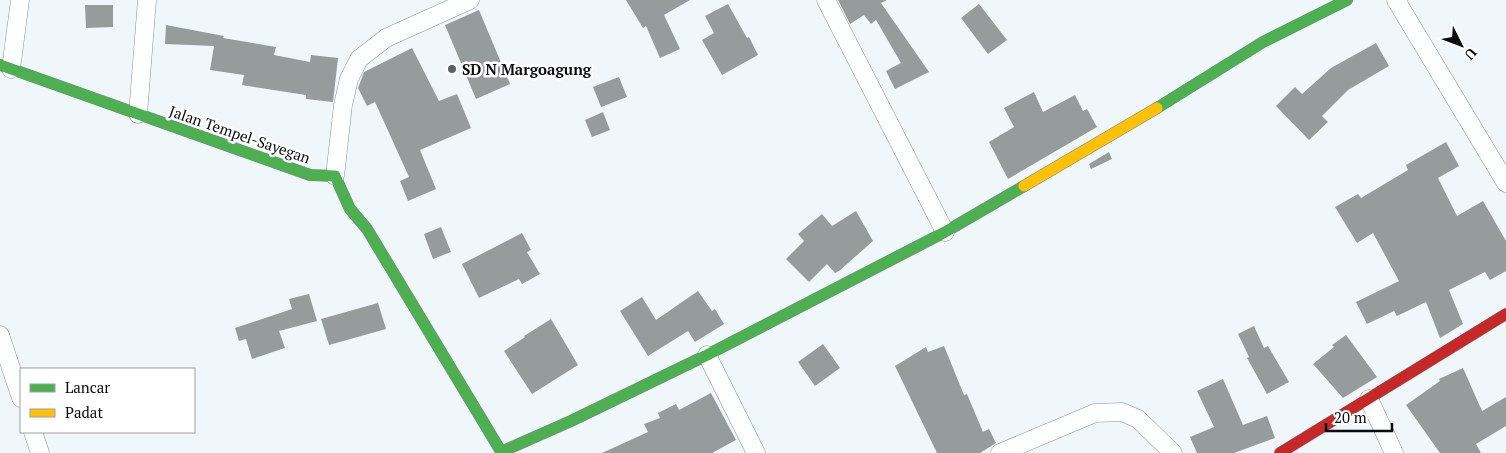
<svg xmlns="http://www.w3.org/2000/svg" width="1506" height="453" viewBox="0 0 1506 453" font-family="'PT Serif',serif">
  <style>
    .building { fill: #969b9c }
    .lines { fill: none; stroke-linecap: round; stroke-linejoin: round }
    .street-casing { stroke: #8f9293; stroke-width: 19 }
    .fast-casing { stroke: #85888a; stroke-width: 12 }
    .slow-casing { stroke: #85888a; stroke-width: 12 }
    .jam-casing { stroke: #85888a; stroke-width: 12 }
    .street { stroke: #fdfefe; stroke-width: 18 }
    .fast { stroke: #4caf50; stroke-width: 11 }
    .slow { stroke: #ffc107; stroke-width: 11 }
    .jam { stroke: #c62828; stroke-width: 11 }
    .poi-dot { fill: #5c5e5f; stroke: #fff; stroke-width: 2 }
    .labels { text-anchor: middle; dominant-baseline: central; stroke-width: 5; stroke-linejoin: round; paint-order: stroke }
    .poi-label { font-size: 15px; font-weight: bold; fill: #0c0c0c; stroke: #fff; text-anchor: start }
    .street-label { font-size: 15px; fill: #0c0c0c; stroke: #fff }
  </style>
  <rect width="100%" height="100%" fill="#f0f7fa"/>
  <!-- building -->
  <g class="building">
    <polygon points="626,0 690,0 664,15 680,49 660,58 646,26 643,28"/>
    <polygon points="838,0 887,0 881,3 929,72 895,89 886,71 901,63 876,20 871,24 864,15 850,24"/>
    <polygon points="728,4 747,38 749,37 758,55 722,75 702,40 714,33 705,16"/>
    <polygon points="979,4 1007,40 988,54 961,18"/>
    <polygon points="85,5 113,5 113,27 86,28"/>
    <polygon points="479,10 510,84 476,99 445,25"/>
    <polygon points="166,25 224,36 223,38 276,47 274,55 310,62 311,55 338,58 333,102 306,99 306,95 242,85 244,75 210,70 214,46 165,44"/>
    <polygon points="1376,43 1389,66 1348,90 1322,116 1328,122 1309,140 1276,106 1295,87 1302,94 1331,68"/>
    <polygon points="412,48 439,101 457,94 471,128 420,150 436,189 408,201 400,181 409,177 375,102 367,106 358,88 364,72"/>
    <polygon points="619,77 627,97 601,107 593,87"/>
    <polygon points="1034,92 1043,112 1075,95 1083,111 1087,109 1097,127 1008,179 989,142 1014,127 1004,108"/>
    <polygon points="603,112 610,130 592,137 585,120"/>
    <polygon points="1446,142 1459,166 1438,178 1457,216 1483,201 1506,241 1506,271 1490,280 1485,272 1449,290 1463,324 1440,338 1426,302 1397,316 1394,311 1367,324 1356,302 1399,281 1373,233 1357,243 1335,207 1358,194 1361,198 1408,170 1406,165"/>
    <polygon points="1109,152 1112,159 1091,169 1089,164"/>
    <polygon points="856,211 873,241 839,271 835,273 827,264 809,282 786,259 804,241 798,234 822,214 832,226"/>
    <polygon points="441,227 451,252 433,259 424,234"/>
    <polygon points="522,233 531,250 527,252 540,274 522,284 519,279 479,298 462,264"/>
    <polygon points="698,291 712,311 715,309 724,324 695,342 688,331 648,356 620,311 642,297 656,320"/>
    <polygon points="309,294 317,321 279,331 285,348 252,359 246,339 239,341 235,328 292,309 289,299"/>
    <polygon points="378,303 386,329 329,345 321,319"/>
    <polygon points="551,319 578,365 532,394 504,351 525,337 524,336"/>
    <polygon points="1254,326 1264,348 1268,346 1289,382 1267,394 1247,358 1249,357 1238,334"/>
    <polygon points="1346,335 1377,377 1343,398 1313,364 1334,347 1332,345"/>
    <polygon points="823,344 840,368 815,386 798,362"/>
    <polygon points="944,346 964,395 967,394 983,432 989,429 996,443 980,453 937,453 895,366 926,347 928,352"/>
    <polygon points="1463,368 1482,411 1506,397 1506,426 1476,444 1481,453 1440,453 1406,405 1440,381 1439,379"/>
    <polygon points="1223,379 1243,425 1267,416 1275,438 1234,453 1197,453 1190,437 1214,427 1197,391"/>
    <polygon points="711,393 736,440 712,453 602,453 648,432 644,424 660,418 658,413 676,404 679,410"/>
  </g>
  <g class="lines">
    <!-- street casing -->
    <g class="street-casing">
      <g id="street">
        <polyline points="826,0 945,232"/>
        <polyline points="1396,0 1506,183"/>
        <polyline points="11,69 20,0"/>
        <polyline points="138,114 147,0"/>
        <polyline points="335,176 343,105 349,79 359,59 386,38 470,0"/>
        <polyline points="0,335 21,398"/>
        <polyline points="707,355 756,453"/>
        <polyline points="1369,399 1394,453"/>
        <polyline points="33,432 40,453"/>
        <polyline points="1000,453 1095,413 1122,412 1138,419 1173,453"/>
      </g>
    </g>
    <!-- fast casing -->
    <g class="fast-casing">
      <g id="fast">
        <polyline points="0,65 310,175 335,176 350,209 367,229 502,453"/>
        <polyline points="1157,108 1263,42 1347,0"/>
        <polyline points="501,452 571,421 707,355 945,232 1024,186"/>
      </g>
    </g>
    <!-- slow casing -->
    <g class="slow-casing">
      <polyline id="slow" points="1024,186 1157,108"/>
    </g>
    <!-- jam casing -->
    <g class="jam-casing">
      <polyline id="jam" points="1280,453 1506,314"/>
    </g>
    <!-- street -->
    <use href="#street" class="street"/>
    <!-- fast -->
    <use href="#fast" class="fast"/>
    <!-- slow -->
    <use href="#slow" class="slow"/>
    <!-- jam -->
    <use href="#jam" class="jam"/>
  </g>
  <!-- markers -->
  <circle class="poi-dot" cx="452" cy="69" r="5"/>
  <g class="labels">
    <!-- poi labels -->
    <g class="poi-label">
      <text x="462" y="69">SD N Margoagung</text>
    </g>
    <!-- street labels -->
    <g class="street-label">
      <text transform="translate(240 134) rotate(19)">Jalan Tempel-Sayegan</text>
    </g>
  </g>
  <!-- legend -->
  <rect x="20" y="368" width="175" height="65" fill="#ffffff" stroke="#9e9e9e"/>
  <rect x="30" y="384" width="25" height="8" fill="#4caf50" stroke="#9e9e9e"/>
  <text x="65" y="393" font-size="15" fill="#0c0c0c">Lancar</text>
  <rect x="30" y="409" width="25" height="8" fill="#ffc107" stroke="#9e9e9e"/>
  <text x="65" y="418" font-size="15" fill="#0c0c0c">Padat</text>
  <!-- north arrow -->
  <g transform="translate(1461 45) rotate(132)" stroke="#ffffff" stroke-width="4" paint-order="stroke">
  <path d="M0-4L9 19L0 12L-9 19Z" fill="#0c0c0c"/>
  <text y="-8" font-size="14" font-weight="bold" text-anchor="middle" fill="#0c0c0c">U</text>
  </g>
  <!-- scale -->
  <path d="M1326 423v8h66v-8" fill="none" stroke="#0c0c0c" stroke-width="2.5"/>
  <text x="1334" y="423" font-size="15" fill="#0c0c0c" stroke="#ffffff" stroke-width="4" paint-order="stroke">20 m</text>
</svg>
